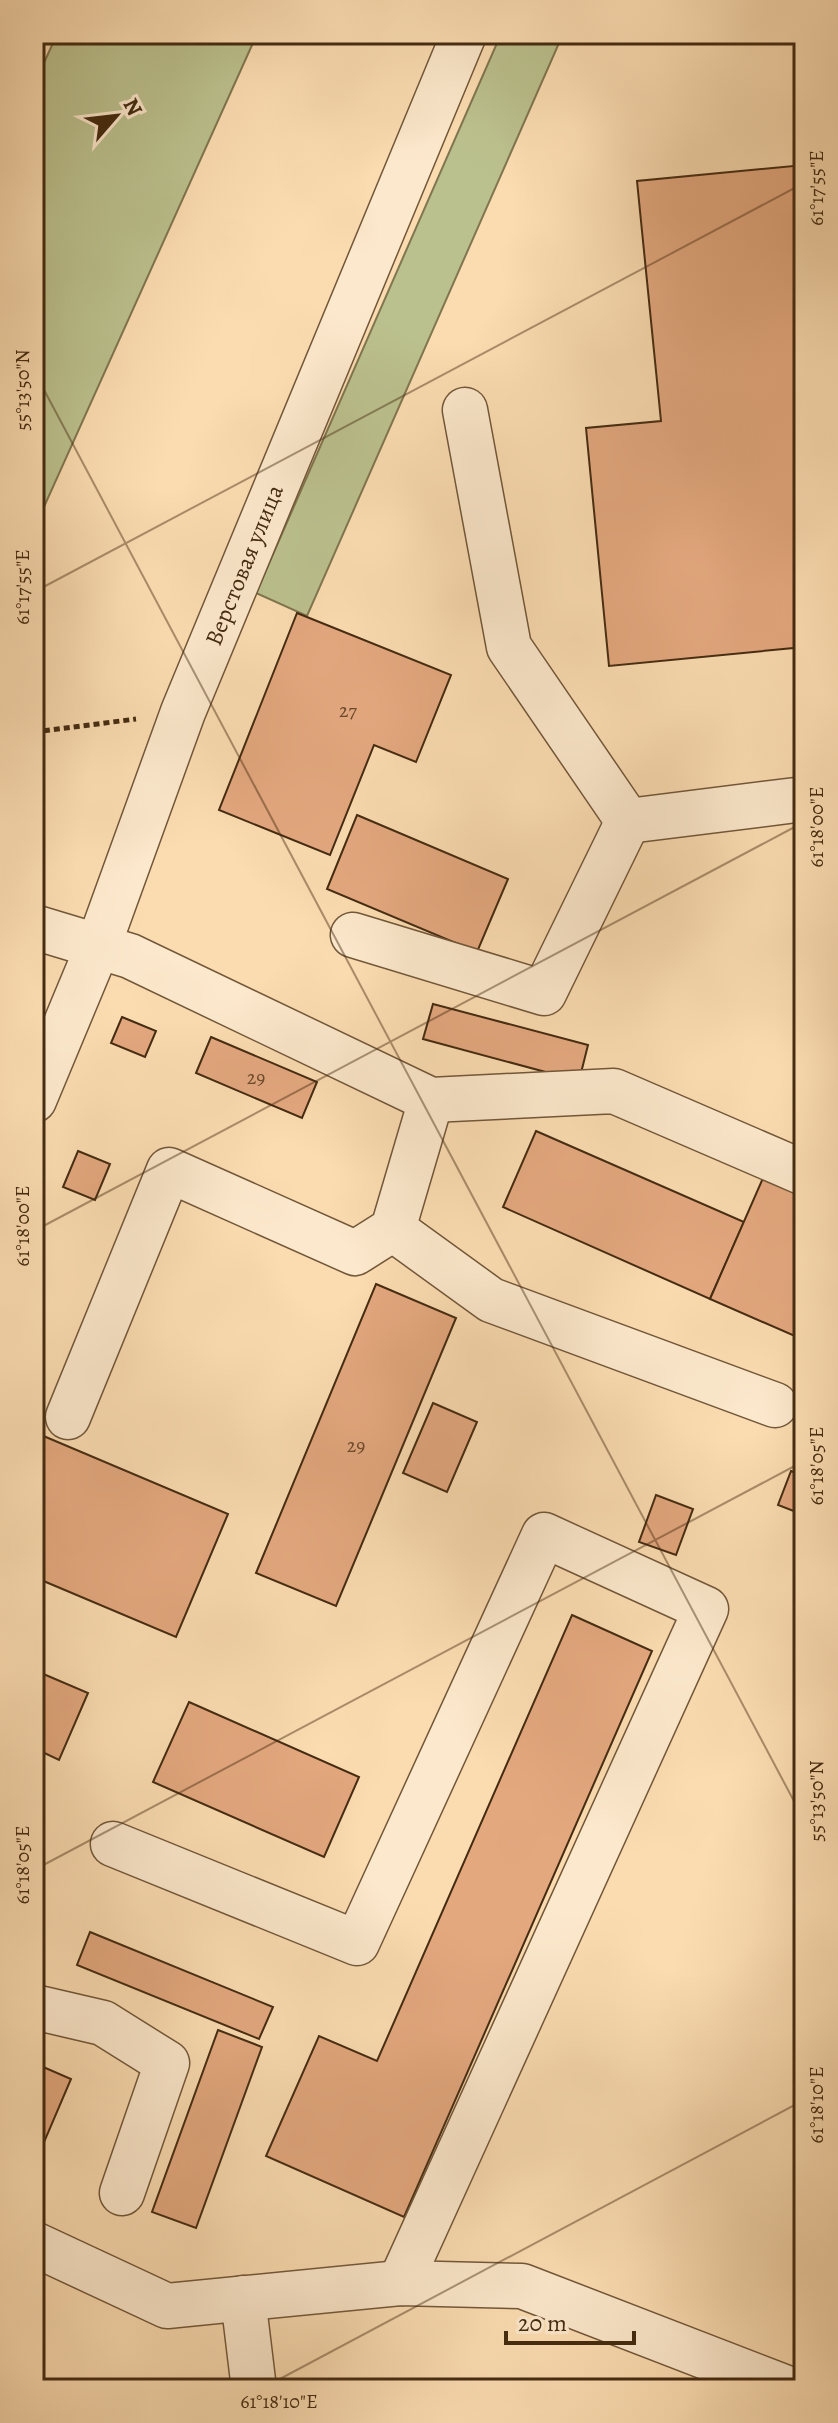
<svg xmlns="http://www.w3.org/2000/svg" width="838" height="2423" viewBox="0 0 838 2423" font-family="Alegreya,serif">
  <style>
    .green { fill: #bbc18e; stroke: #807650; stroke-width: 2 }
    .building { fill: #e4a87f; stroke: #442b11; stroke-width: 2 }
    .lines { fill: none; stroke-linecap: round; stroke-linejoin: round }
    .minor-casing { stroke: #725739; stroke-width: 47 }
    .path { stroke: #442b11; stroke-width: 5; stroke-dasharray: 6 4; stroke-linecap: butt }
    .minor { stroke: #fce8cc; stroke-width: 44 }
    .ticks { fill: none; stroke: #442b11; stroke-width: 2; stroke-opacity: 0.45 }
    .labels { text-anchor: middle; dominant-baseline: central; stroke-width: 7; stroke-linejoin: round; paint-order: stroke }
    .number-label { font-size: 20px; fill: #6c4a2c }
    .street-label { font-size: 24px; fill: #442b11; stroke: #fce8cc }
    .neatline { fill: none; stroke: #442b11; stroke-width: 3 }
    .ticks-label { font-size: 20px; text-anchor: middle; fill: #442b11 }
  </style>
  <rect width="100%" height="100%" fill="#fbdcb1"/>
  <filter id="stains"><feTurbulence type="fractalNoise" baseFrequency=".0025" numOctaves="4"/><feColorMatrix values="0 0 0 0 .2 0 0 0 0 .09 0 0 0 0 .02 0 0 0 .5 -.17"/></filter>
  <radialGradient id="worn" r=".72"><stop offset=".6" stop-color="#630" stop-opacity="0"/><stop offset="1" stop-color="#630" stop-opacity=".3"/></radialGradient>
  <!-- green -->
  <g class="green">
    <polygon points="57,34 257,34 34,529 34,85"/>
    <polygon points="501,34 563,34 307,616 256,593"/>
  </g>
  <!-- building -->
  <g class="building">
    <polygon points="804,165 804,647 609,666 586,428 661,421 637,181"/>
    <polygon points="297,613 451,675 416,762 374,745 330,855 219,810"/>
    <polygon points="357,815 508,879 477,952 327,889"/>
    <polygon points="433,1004 588,1045 579,1081 423,1039"/>
    <polygon points="122,1017 156,1031 145,1057 111,1043"/>
    <polygon points="211,1037 317,1082 302,1118 196,1073"/>
    <polygon points="536,1131 744,1222 710,1299 503,1207"/>
    <polygon points="78,1151 110,1164 95,1200 63,1187"/>
    <polygon points="763,1178 804,1196 804,1340 710,1299"/>
    <polygon points="376,1284 456,1318 336,1606 256,1573"/>
    <polygon points="433,1403 477,1422 447,1492 403,1473"/>
    <polygon points="34,1432 228,1514 176,1637 34,1577"/>
    <polygon points="791,1471 804,1476 804,1515 778,1505"/>
    <polygon points="656,1495 693,1509 676,1555 639,1542"/>
    <polygon points="572,1615 652,1651 404,2217 266,2156 319,2036 377,2061"/>
    <polygon points="34,1670 88,1693 59,1760 34,1748"/>
    <polygon points="189,1702 359,1777 324,1857 153,1782"/>
    <polygon points="90,1932 273,2007 259,2039 77,1965"/>
    <polygon points="218,2030 262,2047 196,2228 152,2212"/>
    <polygon points="34,2063 71,2079 36,2161 34,2160"/>
    <polygon points="429,2381 545,2387 545,2389 429,2389"/>
  </g>
  <g class="lines">
    <!-- minor casing -->
    <g class="minor-casing">
      <g id="minor">
        <polyline points="465,410 509,647 628,821 804,799"/>
        <polyline points="34,927 130,956 431,1100 614,1091 804,1173"/>
        <polyline points="353,935 544,993 628,821"/>
        <polyline points="34,1100 99,944 183,712 464,34"/>
        <polyline points="393,1229 491,1300 775,1405"/>
        <polyline points="68,1417 169,1170 355,1253 393,1229 431,1100"/>
        <polyline points="113,1844 357,1943 544,1535 706,1609 400,2283"/>
        <polyline points="34,2007 103,2023 167,2063 122,2193"/>
        <polyline points="34,2244 167,2306 400,2283 522,2286 789,2389"/>
        <polyline points="243,2298 254,2389"/>
      </g>
    </g>
    <!-- path -->
    <polyline class="path" points="34,732 136,719"/>
    <!-- minor -->
    <use href="#minor" class="minor"/>
  </g>
  <!-- ticks -->
  <path class="ticks" d="M34,371l770,1449M34,592l770,-409M34,1231l770,-409M34,1870l770,-409M261,2389l543,-289"/>
  <g class="labels">
    <!-- number labels -->
    <g class="number-label">
      <text x="348" y="710">27</text>
      <text x="256" y="1077">29</text>
      <text x="356" y="1445">29</text>
    </g>
    <!-- street labels -->
    <g class="street-label">
      <text transform="translate(244 565) rotate(-68)">Верстовая улица</text>
    </g>
  </g>
  <!-- margin -->
  <rect width="838" height="2423" fill="none" stroke="#fbdcb1" stroke-width="88"/>
  <!-- north arrow -->
  <g transform="translate(116 116) rotate(62)" stroke="#fce8cc" stroke-width="6" paint-order="stroke">
  <path d="M0-6L14 30L0 20L-14 30Z" fill="#442b11"/>
  <text y="-12" font-size="22" font-weight="bold" text-anchor="middle" fill="#442b11">N</text>
  </g>
  <!-- scale -->
  <path d="M506 2331v12h128v-12" fill="none" stroke="#442b11" stroke-width="4"/>
  <text x="518" y="2331" font-size="24" fill="#442b11" stroke="#fce8cc" stroke-width="6" paint-order="stroke">20 m</text>
  <rect x="44" y="44" width="750" height="2335" class="neatline"/>
  <g class="ticks-label">
    <text transform="translate(816 188) rotate(-90)" y="7">61°17'55"E</text>
    <text transform="translate(22 390) rotate(-90)" y="7">55°13'50"N</text>
    <text transform="translate(22 587) rotate(-90)" y="7">61°17'55"E</text>
    <text transform="translate(816 827) rotate(-90)" y="7">61°18'00"E</text>
    <text transform="translate(22 1226) rotate(-90)" y="7">61°18'00"E</text>
    <text transform="translate(816 1466) rotate(-90)" y="7">61°18'05"E</text>
    <text transform="translate(816 1801) rotate(-90)" y="7">55°13'50"N</text>
    <text transform="translate(22 1865) rotate(-90)" y="7">61°18'05"E</text>
    <text transform="translate(816 2105) rotate(-90)" y="7">61°18'10"E</text>
    <text x="279" y="2408">61°18'10"E</text>
  </g>
  <rect width="100%" height="100%" filter="url(#stains)"/>
  <rect width="100%" height="100%" fill="url(#worn)"/>
</svg>
